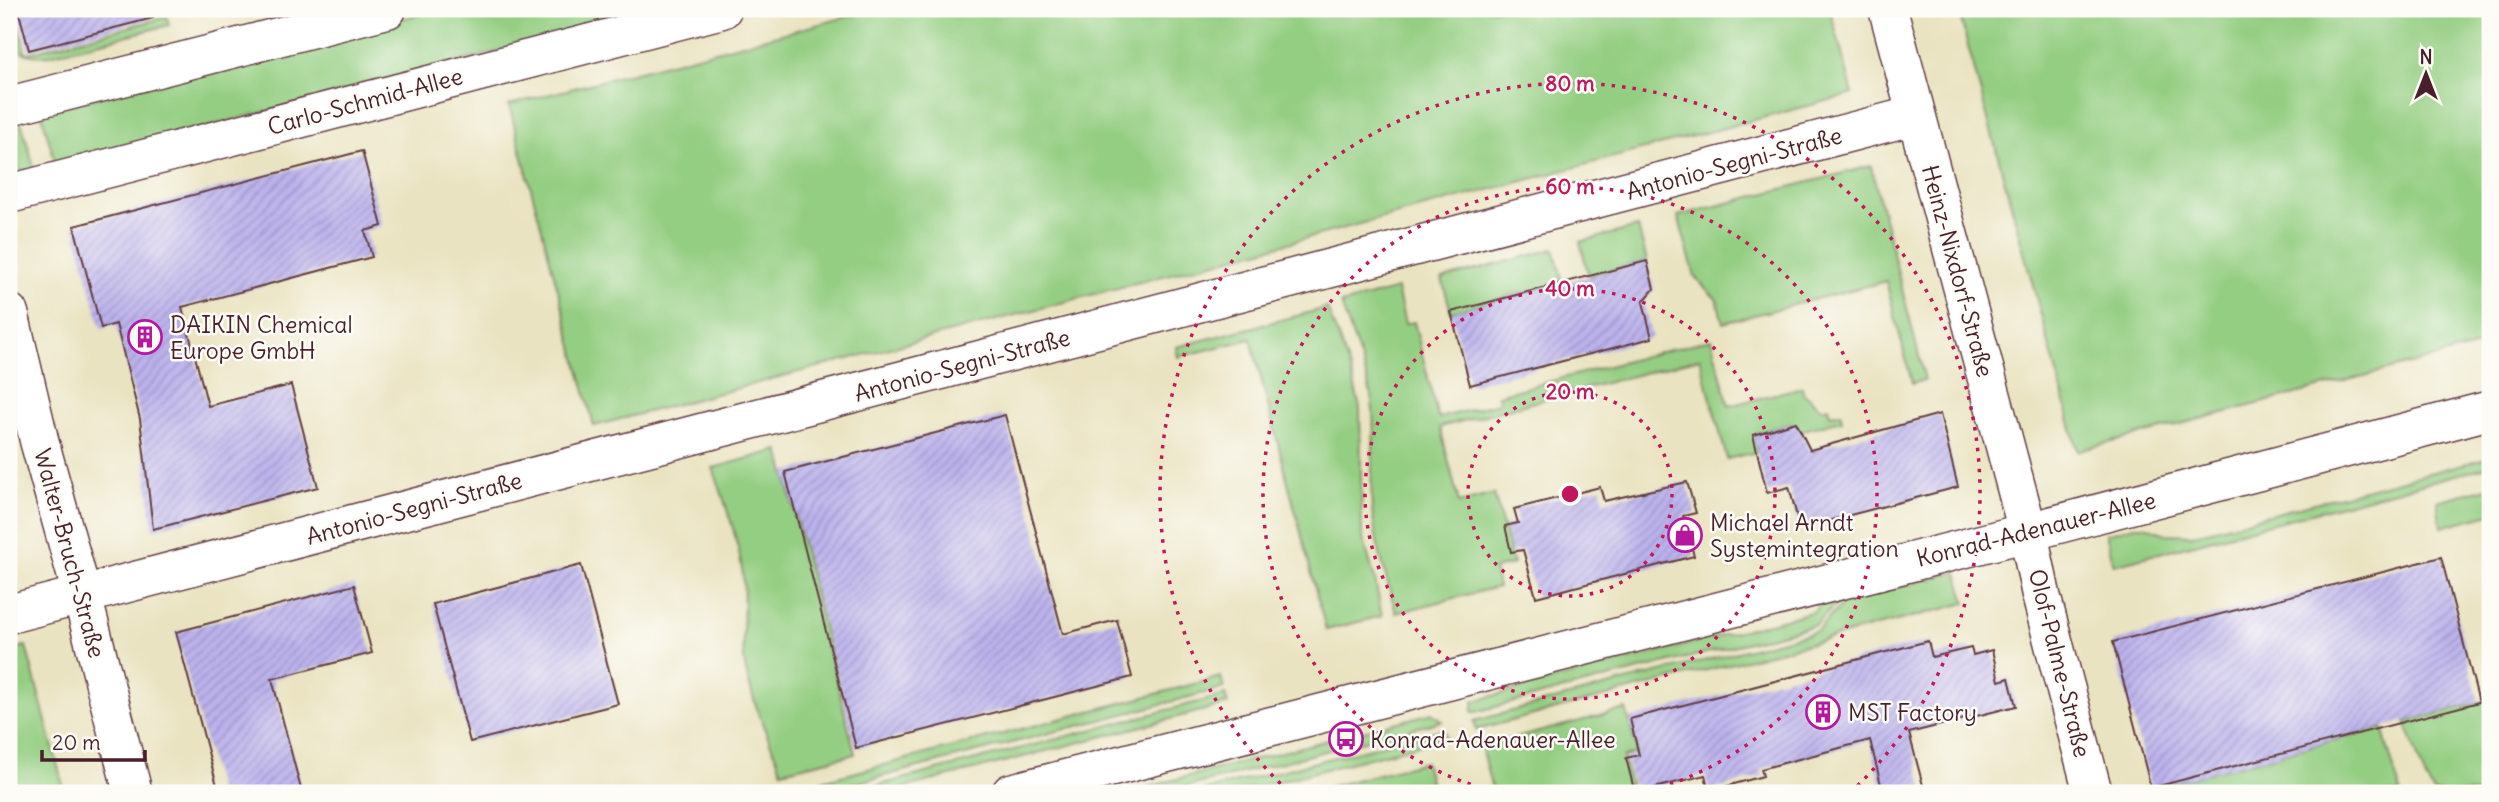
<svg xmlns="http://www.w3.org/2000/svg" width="2499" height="802" viewBox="0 0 2499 802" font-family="Delius,sans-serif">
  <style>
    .green { fill: #94ce82; stroke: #6f7656; stroke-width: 2 }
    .building { fill: url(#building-hatch) }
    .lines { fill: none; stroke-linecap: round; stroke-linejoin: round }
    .minor-casing { stroke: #623c42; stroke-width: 41 }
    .minor { stroke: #fff; stroke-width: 38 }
    .ring { fill: none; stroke: #c2185b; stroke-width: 3.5; stroke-dasharray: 3.5 7 }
    .labels { text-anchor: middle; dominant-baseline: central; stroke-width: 5; stroke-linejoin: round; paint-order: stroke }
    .street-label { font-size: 23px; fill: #4a1f2b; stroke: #fdfcf7 }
    .poi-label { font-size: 23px; fill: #4a1f2b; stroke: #fdfcf7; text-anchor: start }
    .centre { fill: #c2185b; stroke: #fdfcf7; stroke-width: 3.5 }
    .ring-label { font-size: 21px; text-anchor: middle; font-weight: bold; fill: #c2185b; stroke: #fdfcf7; stroke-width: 5; stroke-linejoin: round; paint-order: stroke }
  </style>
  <defs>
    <pattern id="building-hatch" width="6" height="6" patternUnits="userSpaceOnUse" patternTransform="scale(1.75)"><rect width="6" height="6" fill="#bcb3ee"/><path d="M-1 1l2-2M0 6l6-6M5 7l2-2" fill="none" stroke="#9b91c1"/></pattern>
  </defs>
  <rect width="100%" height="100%" fill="#fdfcf7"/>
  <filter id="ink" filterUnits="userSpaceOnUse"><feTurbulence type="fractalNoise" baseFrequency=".0143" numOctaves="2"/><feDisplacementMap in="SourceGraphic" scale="14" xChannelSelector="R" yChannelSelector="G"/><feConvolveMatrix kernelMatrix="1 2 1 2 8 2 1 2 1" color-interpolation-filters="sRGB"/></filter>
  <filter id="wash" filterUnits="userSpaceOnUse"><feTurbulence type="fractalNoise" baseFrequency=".00686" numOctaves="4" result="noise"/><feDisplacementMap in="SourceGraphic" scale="28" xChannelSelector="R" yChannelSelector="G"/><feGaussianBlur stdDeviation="1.57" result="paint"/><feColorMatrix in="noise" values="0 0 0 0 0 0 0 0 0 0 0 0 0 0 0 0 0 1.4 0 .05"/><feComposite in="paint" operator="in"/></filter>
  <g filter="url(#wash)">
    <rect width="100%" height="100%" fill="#eae3c1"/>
    <!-- green -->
    <g class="green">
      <polygon points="440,9 662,9 56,166 41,112"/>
      <polygon points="877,9 1830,9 1853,94 594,426 509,105"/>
      <polygon points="1958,9 2490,9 2490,343 2078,451"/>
      <path d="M167,17l2,8 -119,30c-17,2 -30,0 -41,-14v-19l8,-2 8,31 3,2z"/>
      <polygon points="20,118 35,171 18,170 9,163 9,125"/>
      <polygon points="1871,166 1925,380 1912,383 1886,281 1723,323 1717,300 1695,277 1678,216"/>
      <polygon points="1638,227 1647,261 1589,276 1580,242"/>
      <polygon points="1554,249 1563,282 1451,312 1442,279"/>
      <path d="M1397,289l8,35 9,-2 24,96 61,-15 -1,-8 213,-56 18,67 73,-19 1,6 19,16 6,-2 2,8 11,-2 1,7 -42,11 -7,-8 -36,10 -2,4 2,15 -30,7 -27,-101 -260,69 19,76 35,-9 19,70 -19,5 4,18 -102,26c-9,-35 -21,-69 -24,-105 -3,-35 5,-71 0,-107 -6,-33 -20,-65 -31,-97z"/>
      <polygon points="1327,308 1351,371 1360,408 1362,534 1375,580 1382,616 1326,630 1251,339 1178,357 1176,347"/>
      <path d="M779,450l76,304 -73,17c-13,-31 -27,-63 -35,-96 -8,-32 -1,-65 -4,-98 -4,-37 -18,-74 -30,-109z"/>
      <polygon points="2490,457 2490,466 2114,565 2106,534 2135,526 2145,526 2166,534 2192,535"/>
      <polygon points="2490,487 2490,514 2441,527 2437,501"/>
      <polygon points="1957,572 1966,603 1476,730 1474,721 1817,631 1845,601"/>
      <polygon points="1848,592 1815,625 1472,713 1474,701 1815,611 1826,597"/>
      <polygon points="26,646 65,793 9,793 9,650"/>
      <polygon points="1221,677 1224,688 818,793 776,793"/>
      <polygon points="1225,695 1228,704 884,793 849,793"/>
      <polygon points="2490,700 2490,793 2434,793 2426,780 2405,722"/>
      <polygon points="1626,709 1637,753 1623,757 1630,784 1594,793 1493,793 1481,747"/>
      <polygon points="1432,713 1442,721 1163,793 1124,793"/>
      <polygon points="2382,728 2401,793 2153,793 2151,788"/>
      <polygon points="1444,729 1446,738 1234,793 1195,793"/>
      <polygon points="1425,762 1433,793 1305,793"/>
    </g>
    <g id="blocks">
      <!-- building -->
      <g class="building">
        <polygon points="18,9 152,9 153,18 29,50"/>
        <polygon points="362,151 382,226 365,231 372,257 182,307 208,406 291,385 318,487 153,529 140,419 116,324 101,328 74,226"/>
        <polygon points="1647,261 1654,289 1643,302 1652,338 1470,385 1451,312"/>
        <polygon points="1940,414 1958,487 1800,528 1789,487 1767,493 1753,435 1796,422 1810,450"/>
        <polygon points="1005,415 1063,634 1117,620 1132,677 856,748 785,472"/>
        <polygon points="1687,482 1696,513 1683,516 1694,556 1536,597 1523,550 1511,552 1505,526 1518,523 1514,509 1600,487 1604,501"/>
        <polygon points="2441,557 2479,702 2151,788 2113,642"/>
        <polygon points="581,565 618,704 470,742 433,604"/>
        <polygon points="354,585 372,653 272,679 302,793 219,793 176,632"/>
        <polygon points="1928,641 1932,657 1971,648 1973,655 1992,650 1999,681 2009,678 2016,706 1909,733 1925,793 1883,793 1870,740 1761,769 1763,776 1709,791 1705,775 1635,793 1626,758 1639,755 1630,719"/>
      </g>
    </g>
  </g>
  <g filter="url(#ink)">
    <use href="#blocks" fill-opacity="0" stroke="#623c42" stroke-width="2"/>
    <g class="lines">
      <!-- minor casing -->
      <g class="minor-casing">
        <g id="minor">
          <polyline points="1888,9 2028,532 2041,595 2093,793"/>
          <polyline points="9,106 387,9"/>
          <polyline points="9,194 722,9"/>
          <polyline points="9,313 40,444 82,595 133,793"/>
          <polyline points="9,614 1916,115"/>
          <polyline points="1011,793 2028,532 2490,410"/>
        </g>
      </g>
      <!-- minor -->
      <use href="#minor" class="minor"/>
    </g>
  </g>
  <!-- distance rings -->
  <g class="ring">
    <circle cx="1570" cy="494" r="102"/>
    <circle cx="1570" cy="494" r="205"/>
    <path d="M1501 793A307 307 0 1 1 1639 793"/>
    <path d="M1288 791A410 410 0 1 1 1852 791"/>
  </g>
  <!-- icons -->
  <defs>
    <g id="building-ring" transform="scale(1.75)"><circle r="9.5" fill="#fdfcf7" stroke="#b5179e" stroke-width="1.5"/><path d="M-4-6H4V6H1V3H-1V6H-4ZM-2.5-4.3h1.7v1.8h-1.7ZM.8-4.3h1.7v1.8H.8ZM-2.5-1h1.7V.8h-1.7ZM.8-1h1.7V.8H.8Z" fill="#b5179e"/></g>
    <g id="shop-ring" transform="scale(1.75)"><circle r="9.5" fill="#fdfcf7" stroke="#b5179e" stroke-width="1.5"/><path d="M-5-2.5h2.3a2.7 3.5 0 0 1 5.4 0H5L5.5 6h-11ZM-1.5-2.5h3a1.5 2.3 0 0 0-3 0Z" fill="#b5179e"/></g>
    <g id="bus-ring" transform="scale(1.75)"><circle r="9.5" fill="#fdfcf7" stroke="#b5179e" stroke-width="1.5"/><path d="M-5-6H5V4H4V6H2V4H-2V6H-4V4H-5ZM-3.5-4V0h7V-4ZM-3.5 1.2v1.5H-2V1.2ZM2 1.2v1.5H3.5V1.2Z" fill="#b5179e"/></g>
  </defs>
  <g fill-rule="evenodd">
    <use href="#building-ring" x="145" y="337"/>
    <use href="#shop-ring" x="1685" y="535"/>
    <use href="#building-ring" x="1823" y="712"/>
    <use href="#bus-ring" x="1346" y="739"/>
  </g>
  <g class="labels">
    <!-- street labels -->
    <g class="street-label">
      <text transform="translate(365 101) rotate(-15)">Carlo-Schmid-Allee</text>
      <text transform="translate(1734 163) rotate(-15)">Antonio-Segni-Straße</text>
      <text transform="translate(1958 271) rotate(75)">Heinz-Nixdorf-Straße</text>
      <text transform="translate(962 365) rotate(-15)">Antonio-Segni-Straße</text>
      <text transform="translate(414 508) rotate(-15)">Antonio-Segni-Straße</text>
      <text transform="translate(2036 529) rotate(-14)">Konrad-Adenauer-Allee</text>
      <text transform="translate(70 553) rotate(75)">Walter-Bruch-Straße</text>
      <text transform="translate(2060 663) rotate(76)">Olof-Palme-Straße</text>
    </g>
    <!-- poi labels -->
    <g class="poi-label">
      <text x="170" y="324">DAIKIN Chemical<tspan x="170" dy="26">Europe GmbH</tspan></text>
      <text x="1710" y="522">Michael Arndt<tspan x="1710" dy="26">Systemintegration</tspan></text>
      <text x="1848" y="712">MST Factory</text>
      <text x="1370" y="739">Konrad-Adenauer-Allee</text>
    </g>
  </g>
  <circle cx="1570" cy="494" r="10" class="centre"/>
  <g class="ring-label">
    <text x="1570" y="91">80 m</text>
    <text x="1570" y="194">60 m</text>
    <text x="1570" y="296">40 m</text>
    <text x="1570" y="399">20 m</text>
  </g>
  <!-- margin -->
  <rect width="2499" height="802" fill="none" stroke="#fdfcf7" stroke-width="35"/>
  <!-- north arrow -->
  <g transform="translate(2426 74)" stroke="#fdfcf7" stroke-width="5" paint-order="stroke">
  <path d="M0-5L12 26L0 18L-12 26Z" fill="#4a1f2b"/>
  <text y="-10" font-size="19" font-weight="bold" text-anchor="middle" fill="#4a1f2b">N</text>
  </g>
  <!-- scale -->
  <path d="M42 750v10h103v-10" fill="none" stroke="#4a1f2b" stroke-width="3.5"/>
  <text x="52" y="750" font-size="21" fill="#4a1f2b" stroke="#fdfcf7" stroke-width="5" paint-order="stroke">20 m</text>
</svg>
